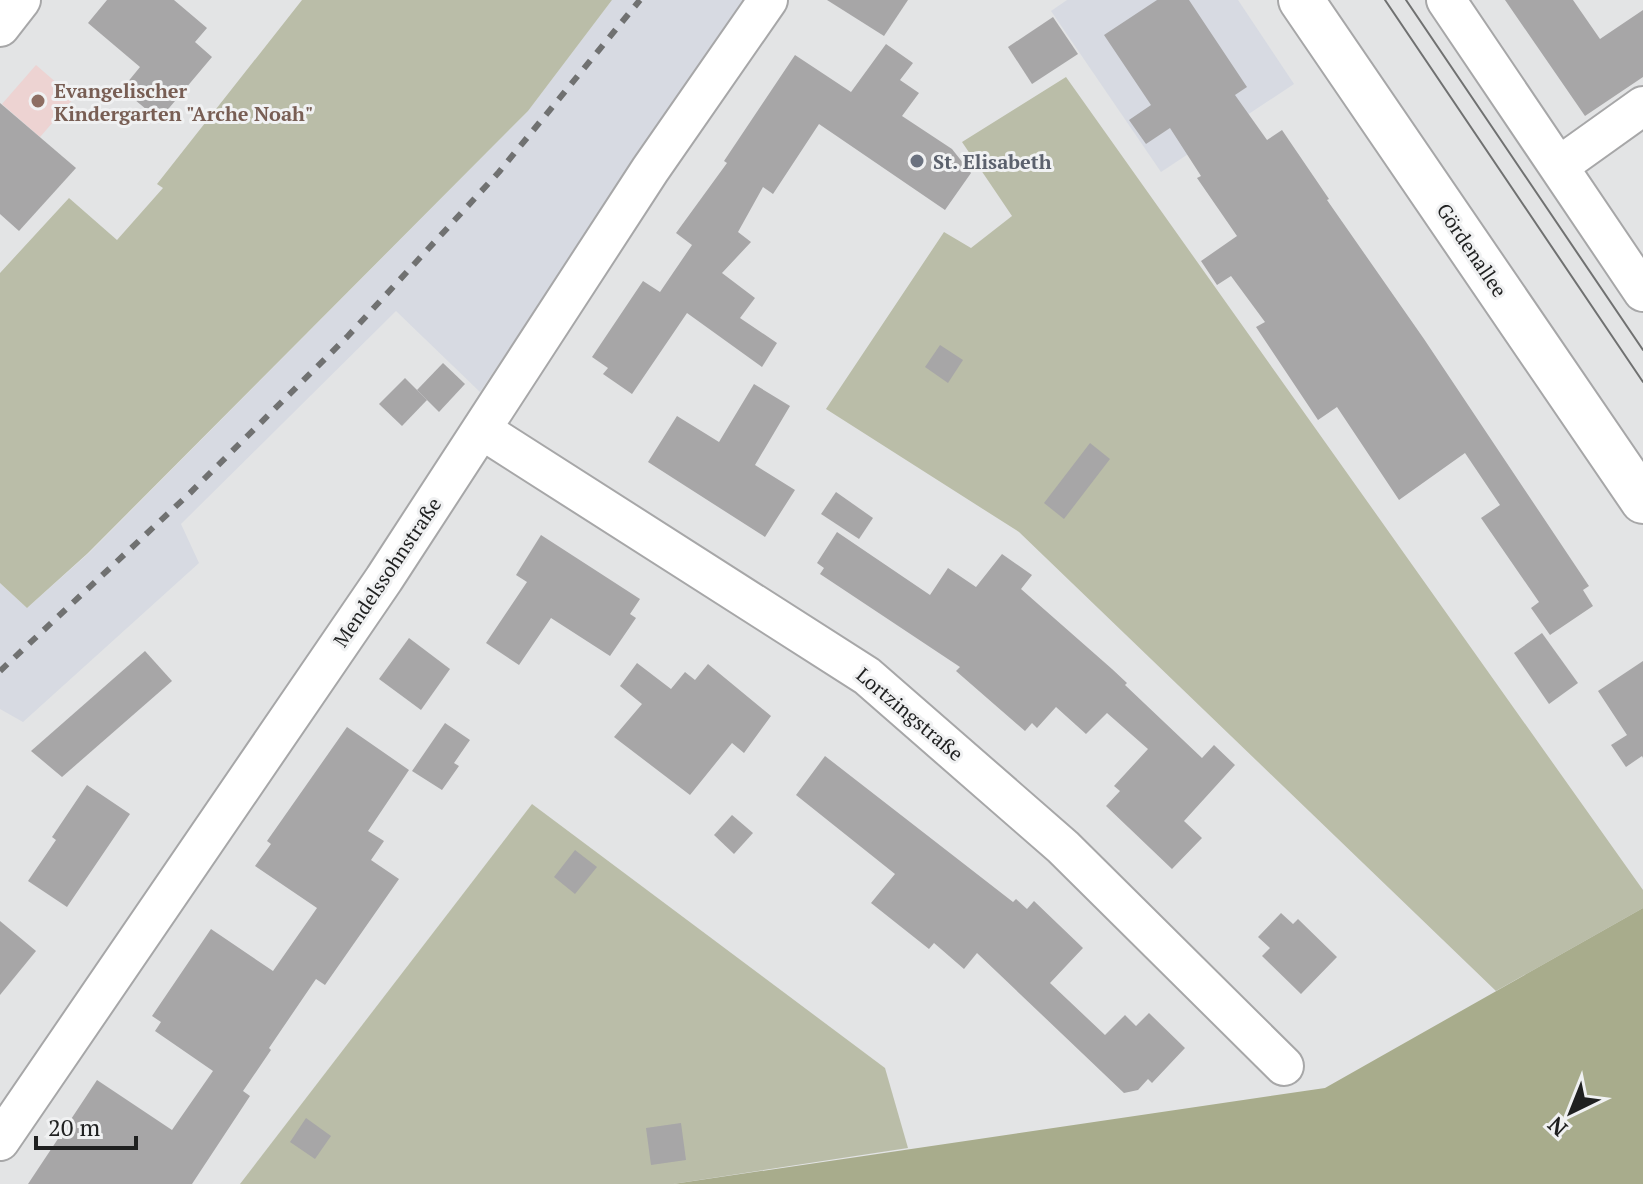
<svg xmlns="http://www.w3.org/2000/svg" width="1643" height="1184" viewBox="0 0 1643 1184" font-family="'PT Serif',serif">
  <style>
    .built { fill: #d7dae2 }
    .education { fill: #edd3d2 }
    .green { fill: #babda8 }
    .forest { fill: #a8ac8c }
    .building { fill: #a7a6a7 }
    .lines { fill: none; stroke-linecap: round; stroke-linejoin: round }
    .minor-casing { stroke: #a7a7a8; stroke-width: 42 }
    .tertiary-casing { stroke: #a7a7a8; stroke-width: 48 }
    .minor { stroke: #fff; stroke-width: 38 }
    .tertiary { stroke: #fff; stroke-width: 44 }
    .tram { stroke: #707171; stroke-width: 2 }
    .rail { stroke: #707171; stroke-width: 6; stroke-dasharray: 10 10; stroke-linecap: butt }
    .education-dot { fill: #8d6e63; stroke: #f0f1f2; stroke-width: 3 }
    .worship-dot { fill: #6b7280; stroke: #f0f1f2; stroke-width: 3 }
    .labels { text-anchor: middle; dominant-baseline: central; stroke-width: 6; stroke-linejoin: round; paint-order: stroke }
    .education-label { font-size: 20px; font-weight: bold; fill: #785e54; stroke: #f0f1f2; text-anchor: start }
    .worship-label { font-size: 20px; font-weight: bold; fill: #5b616d; stroke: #f0f1f2; text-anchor: start }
    .street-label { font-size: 20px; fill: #1f2020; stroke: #f0f1f2 }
  </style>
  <rect width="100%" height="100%" fill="#e3e4e5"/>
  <!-- built -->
  <g class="built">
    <polygon points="612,0 743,0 480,392 396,311 181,524 199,563 23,722 0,709 0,583 27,608 89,553 528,111"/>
    <polygon points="1067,0 1238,0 1294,84 1161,172 1051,11"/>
  </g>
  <!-- education -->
  <polygon class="education" points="36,65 74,98 40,137 2,104"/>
  <!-- green -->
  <g class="green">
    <polygon points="302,0 612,0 528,111 88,553 27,608 0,583 0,273 69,198 117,240 163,188 157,184"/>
    <polygon points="1066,77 1643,890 1643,908 1496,991 1019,532 826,409 944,232 971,248 1012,216 962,142"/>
    <polygon points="532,804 885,1068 908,1148 673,1184 240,1184"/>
  </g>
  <!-- forest -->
  <polygon class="forest" points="1643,908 1643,1184 673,1184 1325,1088"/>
  <!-- building -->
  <g class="building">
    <polygon points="107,0 174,0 207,28 195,42 212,57 159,120 122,89 140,67 88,23"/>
    <polygon points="827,0 908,0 884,36"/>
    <polygon points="1157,0 1189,0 1247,87 1235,95 1267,140 1282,130 1329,199 1327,200 1424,339 1589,586 1583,590 1593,606 1550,635 1531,608 1539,602 1481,518 1500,505 1465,453 1399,500 1337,407 1318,420 1256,327 1265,322 1231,276 1217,285 1201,261 1237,236 1197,178 1201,176 1170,128 1146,144 1129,120 1151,105 1104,35"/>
    <polygon points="1505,0 1573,0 1600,39 1643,10 1643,77 1585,116"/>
    <polygon points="1053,17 1078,54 1032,84 1008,47"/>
    <polygon points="886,44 913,63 900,80 919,93 902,116 952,149 971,173 945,210 819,124 773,194 763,187 738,232 751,242 722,273 755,298 740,318 777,343 762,367 687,313 632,394 603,374 608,368 592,357 643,281 660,292 692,245 676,233 727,163 724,161 795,55 851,92"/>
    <polygon points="0,103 76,168 19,231 0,214"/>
    <polygon points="940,345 963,360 948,383 925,367"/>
    <polygon points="443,363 465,384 439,412 417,390"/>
    <polygon points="405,378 427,400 402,426 379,404"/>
    <polygon points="754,384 790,406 755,465 795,490 765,537 648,462 677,416 719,442"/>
    <polygon points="1090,443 1110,459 1064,519 1044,503"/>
    <polygon points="836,492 873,518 859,539 821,514"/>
    <polygon points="837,532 930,595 948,568 976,587 1002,554 1032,575 1021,589 1112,669 1127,683 1125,685 1202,758 1214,745 1235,765 1184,821 1202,838 1172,869 1106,806 1120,791 1114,786 1148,749 1107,713 1086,734 1056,707 1037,728 1032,723 1025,731 956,671 960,667 820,574 824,568 817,563"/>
    <polygon points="541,535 640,599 630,614 636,618 610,656 551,618 519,665 486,643 527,582 516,575"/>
    <polygon points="1542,633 1578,683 1549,704 1514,653"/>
    <polygon points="409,638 450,669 421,710 379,679"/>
    <polygon points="145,651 172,681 62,777 31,751"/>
    <polygon points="1643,661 1643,758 1642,756 1626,767 1611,745 1627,735 1598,691"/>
    <polygon points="637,663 671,689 685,672 695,680 708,664 771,716 744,753 732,743 690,795 614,737 642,704 620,686"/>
    <polygon points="445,723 470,740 454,763 459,766 442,790 412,771"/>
    <polygon points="347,727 409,770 368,831 384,841 371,860 399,879 325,985 316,979 269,1048 271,1050 243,1091 250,1096 192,1184 28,1184 97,1080 172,1130 213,1071 155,1031 161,1022 152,1016 211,929 273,971 317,908 255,866 271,844 267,841"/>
    <polygon points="825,756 1013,902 1016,899 1027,909 1034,901 1083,948 1050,983 1105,1035 1125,1015 1136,1026 1149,1013 1185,1048 1152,1083 1148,1079 1138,1090 1124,1093 977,953 964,969 934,943 929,949 871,903 895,874 796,795"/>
    <polygon points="87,785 130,814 67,907 28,881 56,840 52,837"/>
    <polygon points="732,815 753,833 734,854 714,835"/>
    <polygon points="575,850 597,867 575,894 554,877"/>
    <polygon points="1281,913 1293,924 1298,919 1337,957 1301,994 1262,956 1270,948 1258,937"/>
    <polygon points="0,921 36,951 0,995"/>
    <polygon points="306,1118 331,1136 315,1159 290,1142"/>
    <polygon points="681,1123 686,1160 651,1165 646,1128"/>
  </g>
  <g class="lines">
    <!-- minor casing -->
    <g class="minor-casing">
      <g id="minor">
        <polyline points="1446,0 1643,292"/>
        <polyline points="0,27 21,0"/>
        <polyline points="1559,166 1643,106"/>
        <polyline points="482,430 867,676 1063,847 1284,1066"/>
        <polyline points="0,1141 384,579 650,170 768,0"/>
      </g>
    </g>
    <!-- tertiary casing -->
    <g class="tertiary-casing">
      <polyline id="tertiary" points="1301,0 1643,501"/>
    </g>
    <!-- minor -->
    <use href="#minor" class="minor"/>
    <!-- tertiary -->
    <use href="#tertiary" class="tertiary"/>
    <!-- tram -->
    <g class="tram">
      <polyline points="1385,0 1643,382"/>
      <polyline points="1406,0 1643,350"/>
    </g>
    <!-- rail -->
    <polyline class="rail" points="0,671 190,493 347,337 499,172 640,0"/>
  </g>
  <!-- markers -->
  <circle class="education-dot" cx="38" cy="101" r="8"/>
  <circle class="worship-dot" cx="917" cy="161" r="8"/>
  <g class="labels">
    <!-- education labels -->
    <g class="education-label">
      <text x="54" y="90">Evangelischer<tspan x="54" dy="23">Kindergarten "Arche Noah"</tspan></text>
    </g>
    <!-- worship labels -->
    <g class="worship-label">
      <text x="933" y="161">St. Elisabeth</text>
    </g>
    <!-- street labels -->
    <g class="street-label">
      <text transform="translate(1472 250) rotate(56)">Gördenallee</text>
      <text transform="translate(387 572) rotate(-56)">Mendelssohnstraße</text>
      <text transform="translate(910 714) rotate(40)">Lortzingstraße</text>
    </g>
  </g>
  <!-- north arrow -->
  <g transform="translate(1571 1112) rotate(223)" stroke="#f0f1f2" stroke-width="6" paint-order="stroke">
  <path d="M0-6L14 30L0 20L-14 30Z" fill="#1f2020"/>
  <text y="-12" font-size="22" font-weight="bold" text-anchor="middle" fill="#1f2020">N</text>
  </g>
  <!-- scale -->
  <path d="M36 1136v12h100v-12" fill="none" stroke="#1f2020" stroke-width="4"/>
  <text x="48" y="1136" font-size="24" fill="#1f2020" stroke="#f0f1f2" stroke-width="6" paint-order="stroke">20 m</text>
</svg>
